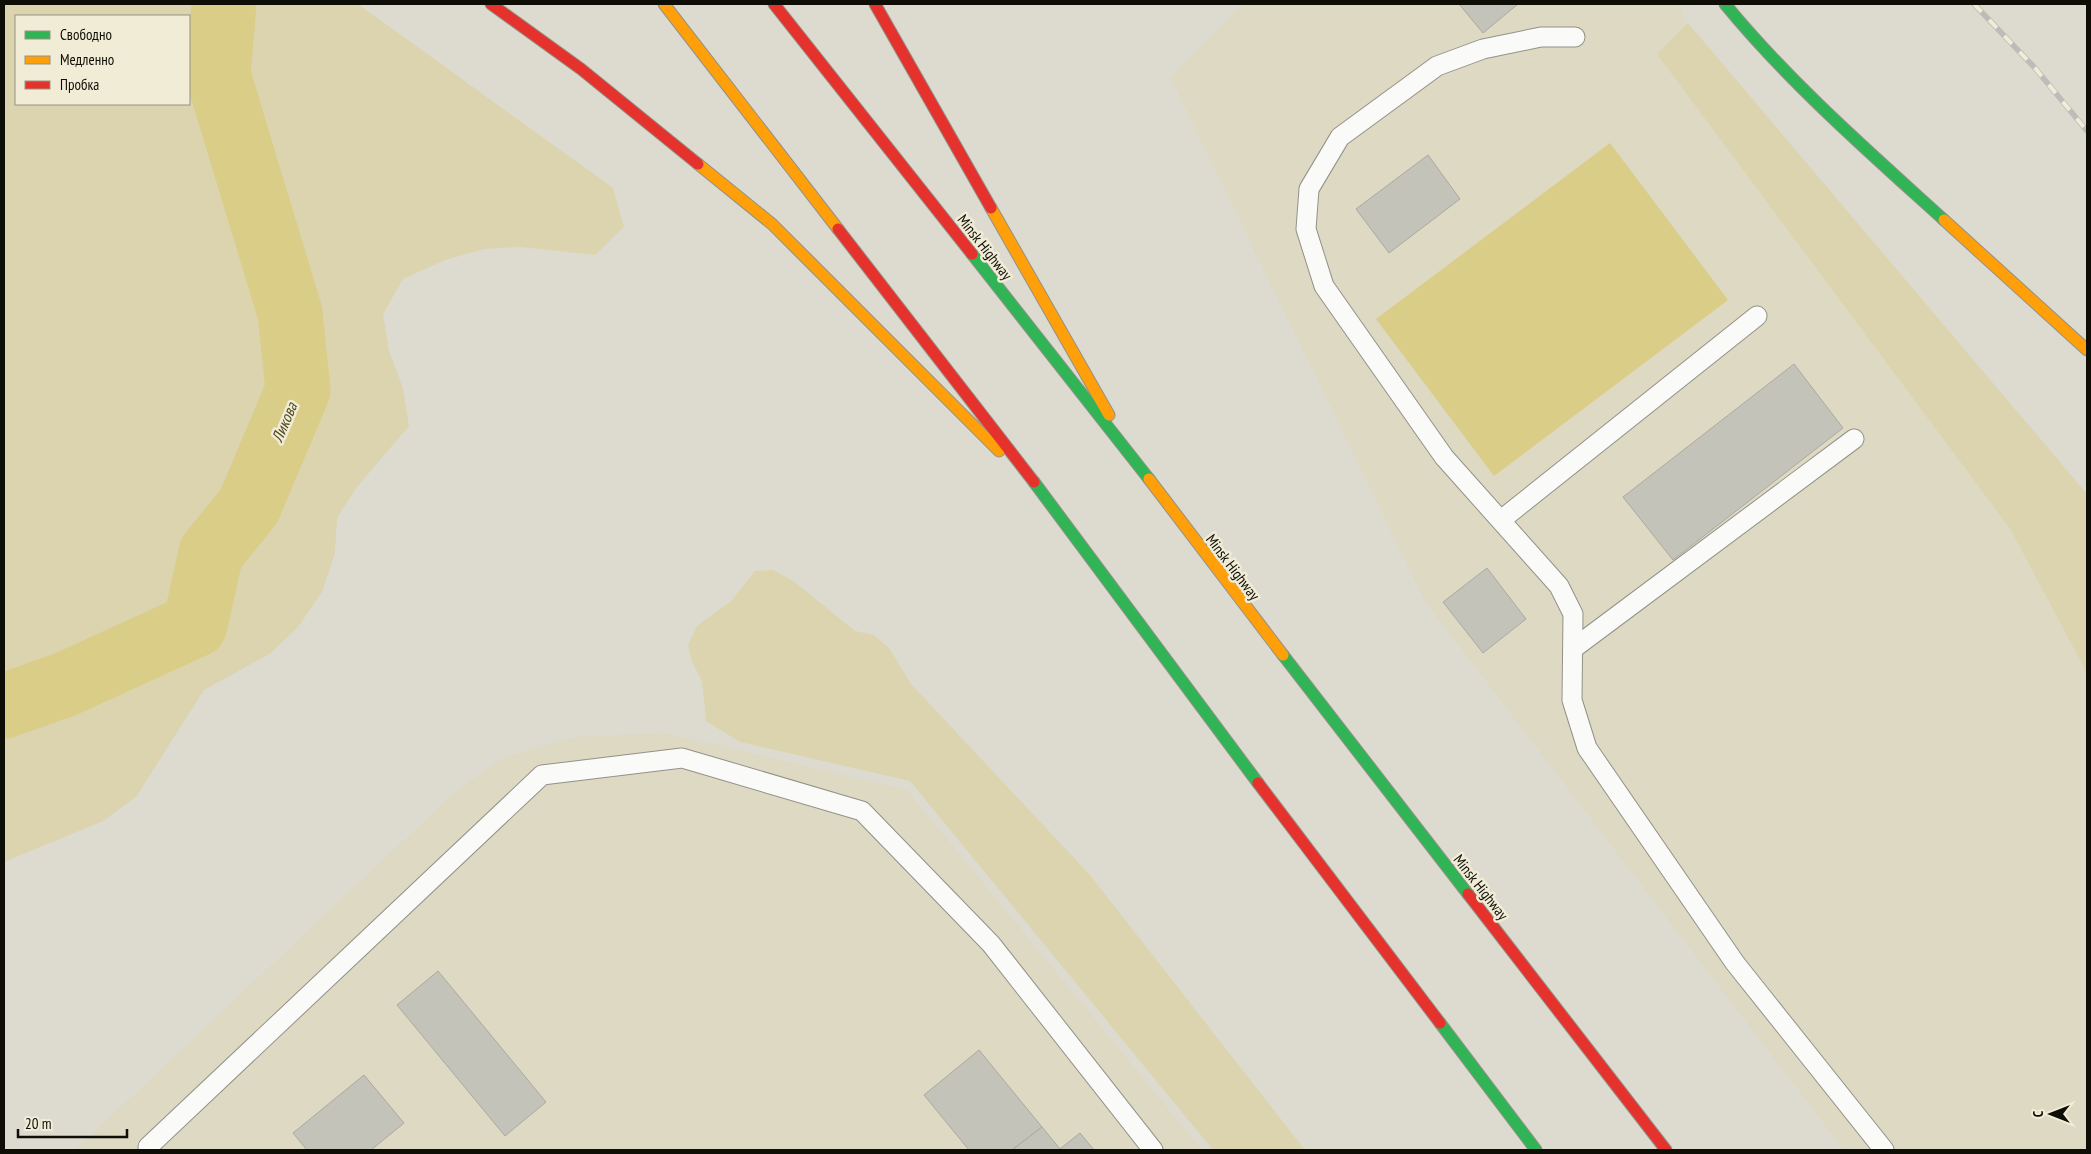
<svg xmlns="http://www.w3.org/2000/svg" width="2091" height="1154" viewBox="0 0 2091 1154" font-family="'PT Sans Narrow',sans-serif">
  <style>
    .built { fill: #ddd9c3 }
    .green { fill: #dbd4af; fill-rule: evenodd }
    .water { fill: #dacd88 }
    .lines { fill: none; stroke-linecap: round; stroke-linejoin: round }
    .river { stroke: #dacd88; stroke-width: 65 }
    .building { fill: #c4c3b9; stroke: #aaa9a0 }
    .lane-casing { stroke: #939188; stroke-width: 21 }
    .fast-casing { stroke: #939188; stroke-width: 13 }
    .slow-casing { stroke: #939188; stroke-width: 13 }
    .jam-casing { stroke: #939188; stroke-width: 13 }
    .lane { stroke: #fafaf8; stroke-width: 19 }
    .fast { stroke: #30b455; stroke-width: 11 }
    .slow { stroke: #ff9f0a; stroke-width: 11 }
    .jam { stroke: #e5322d; stroke-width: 11 }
    .rail-casing { stroke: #bcbcb9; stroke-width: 5.5 }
    .rail { stroke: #f0ecd6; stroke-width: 4; stroke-dasharray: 11; stroke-linecap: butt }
    .labels { text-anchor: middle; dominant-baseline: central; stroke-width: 5; stroke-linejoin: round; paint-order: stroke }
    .street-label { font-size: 15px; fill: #0e0d06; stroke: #f0ecd6 }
    .water-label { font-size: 16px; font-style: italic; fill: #4e4820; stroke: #f0ecd6 }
  </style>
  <rect width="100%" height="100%" fill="#dddbcf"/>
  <!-- built -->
  <g class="built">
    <polygon points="1243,4 1679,4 1713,99 2087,530 2087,1150 1844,1150 1426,603 1170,77"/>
    <polygon points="665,733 907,790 1202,1150 75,1150 455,792 502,758 575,737"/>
  </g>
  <!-- green -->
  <g class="green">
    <path d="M4,4h354l255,184 11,39 -29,28 -74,-8 -37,2 -39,11 -42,19 -20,35 6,37 14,37 6,38 -52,61 -20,31 -2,35 -13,39 -24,35 -27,26 -67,37 -68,107 -33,24 -99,41zM189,16v88h-173v-88z"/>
    <polygon points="1688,23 2087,494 2087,673 2011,530 1657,54"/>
    <polygon points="773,570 792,580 855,631 874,635 889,648 911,684 1090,875 1305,1150 1213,1150 910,781 740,742 706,721 702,681 692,662 688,645 697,626 731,601 755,571"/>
  </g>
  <!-- water -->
  <polygon class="water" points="1610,143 1728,300 1494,476 1376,319"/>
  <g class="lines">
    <!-- river -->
    <polyline class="river" points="4,706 66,684 195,625 211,553 249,506 298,390 290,313 218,75 224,4"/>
  </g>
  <!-- building -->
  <g class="building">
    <polygon points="1459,4 1518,4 1483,33"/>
    <polygon points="1428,155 1460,199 1389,253 1356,209"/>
    <polygon points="1794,364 1843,428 1673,560 1623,497"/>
    <polygon points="1487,568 1526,619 1483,653 1443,602"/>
    <polygon points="438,971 546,1102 505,1136 397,1005"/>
    <polygon points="979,1050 1042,1127 1012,1150 969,1150 924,1095"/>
    <polygon points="364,1075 404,1123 371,1150 307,1150 293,1133"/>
    <polygon points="1042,1127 1060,1149 1080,1133 1094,1150 1012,1150"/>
  </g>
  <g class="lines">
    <!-- lane casing -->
    <g class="lane-casing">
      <g id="lane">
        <polyline points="1575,37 1541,37 1483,49 1437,66 1340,137 1309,189 1306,229 1324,286 1444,457 1559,586 1573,614 1572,700 1587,748 1735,963 1884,1150"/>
        <polyline points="1501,520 1757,316"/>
        <polyline points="1574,648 1854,439"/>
        <polyline points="150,1150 148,1147 542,775 682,758 862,811 991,944 1153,1150"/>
      </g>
    </g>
    <!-- fast casing -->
    <g class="fast-casing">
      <g id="fast">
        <path d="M1725,4c65,79 143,147 219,216"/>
        <polyline points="972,254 1149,479"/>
        <polyline points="1034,482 1258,783"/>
        <polyline points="1283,655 1468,894"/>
        <polyline points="1440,1023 1536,1150"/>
      </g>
    </g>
    <!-- slow casing -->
    <g class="slow-casing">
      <g id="slow">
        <polyline points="664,4 838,229"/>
        <polyline points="698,164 772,224 999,451"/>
        <polyline points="991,208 1109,415"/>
        <polyline points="1944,220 2087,350"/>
        <polyline points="1149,479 1283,655"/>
      </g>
    </g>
    <!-- jam casing -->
    <g class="jam-casing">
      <g id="jam">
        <polyline points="491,4 581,69 698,164"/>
        <polyline points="774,4 972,254"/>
        <polyline points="875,4 991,208"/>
        <polyline points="838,229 1034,482"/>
        <polyline points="1258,783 1440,1023"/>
        <polyline points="1468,894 1666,1150"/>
      </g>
    </g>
    <!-- lane -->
    <use href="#lane" class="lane"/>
    <!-- fast -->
    <use href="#fast" class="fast"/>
    <!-- slow -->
    <use href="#slow" class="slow"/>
    <!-- jam -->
    <use href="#jam" class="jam"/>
    <!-- rail casing -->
    <g class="rail-casing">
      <polyline id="rail" points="1974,4 2035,68 2087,131"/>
    </g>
    <!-- rail -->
    <use href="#rail" class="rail"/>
  </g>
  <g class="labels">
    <!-- street labels -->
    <g class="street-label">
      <text transform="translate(985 247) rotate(52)">Minsk Highway</text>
      <text transform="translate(1233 567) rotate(53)">Minsk Highway</text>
      <text transform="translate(1481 887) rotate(52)">Minsk Highway</text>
    </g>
    <!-- water labels -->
    <g class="water-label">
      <text transform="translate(284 422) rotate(-67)">Ликова</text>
    </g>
  </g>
  <!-- border -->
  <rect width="2091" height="1154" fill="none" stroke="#0e0d06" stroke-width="10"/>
  <!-- legend -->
  <rect x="15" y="15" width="175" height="90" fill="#f0ecd6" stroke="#969383"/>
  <rect x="25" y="31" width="25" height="8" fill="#30b455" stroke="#969383"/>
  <text x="60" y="40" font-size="15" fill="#0e0d06">Свободно</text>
  <rect x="25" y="56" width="25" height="8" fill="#ff9f0a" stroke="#969383"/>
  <text x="60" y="65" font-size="15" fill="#0e0d06">Медленно</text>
  <rect x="25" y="81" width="25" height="8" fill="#e5322d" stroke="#969383"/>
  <text x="60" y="90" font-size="15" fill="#0e0d06">Пробка</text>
  <!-- north arrow -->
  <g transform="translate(2051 1114) rotate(270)" stroke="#f0ecd6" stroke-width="4" paint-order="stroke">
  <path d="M0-4L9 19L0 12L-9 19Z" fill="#0e0d06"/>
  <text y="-8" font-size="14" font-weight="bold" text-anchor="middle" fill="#0e0d06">С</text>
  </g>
  <!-- scale -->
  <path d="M18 1129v8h109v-8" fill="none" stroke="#0e0d06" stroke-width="2.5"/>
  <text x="25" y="1129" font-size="15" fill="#0e0d06" stroke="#f0ecd6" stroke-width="4" paint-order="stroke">20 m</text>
</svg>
